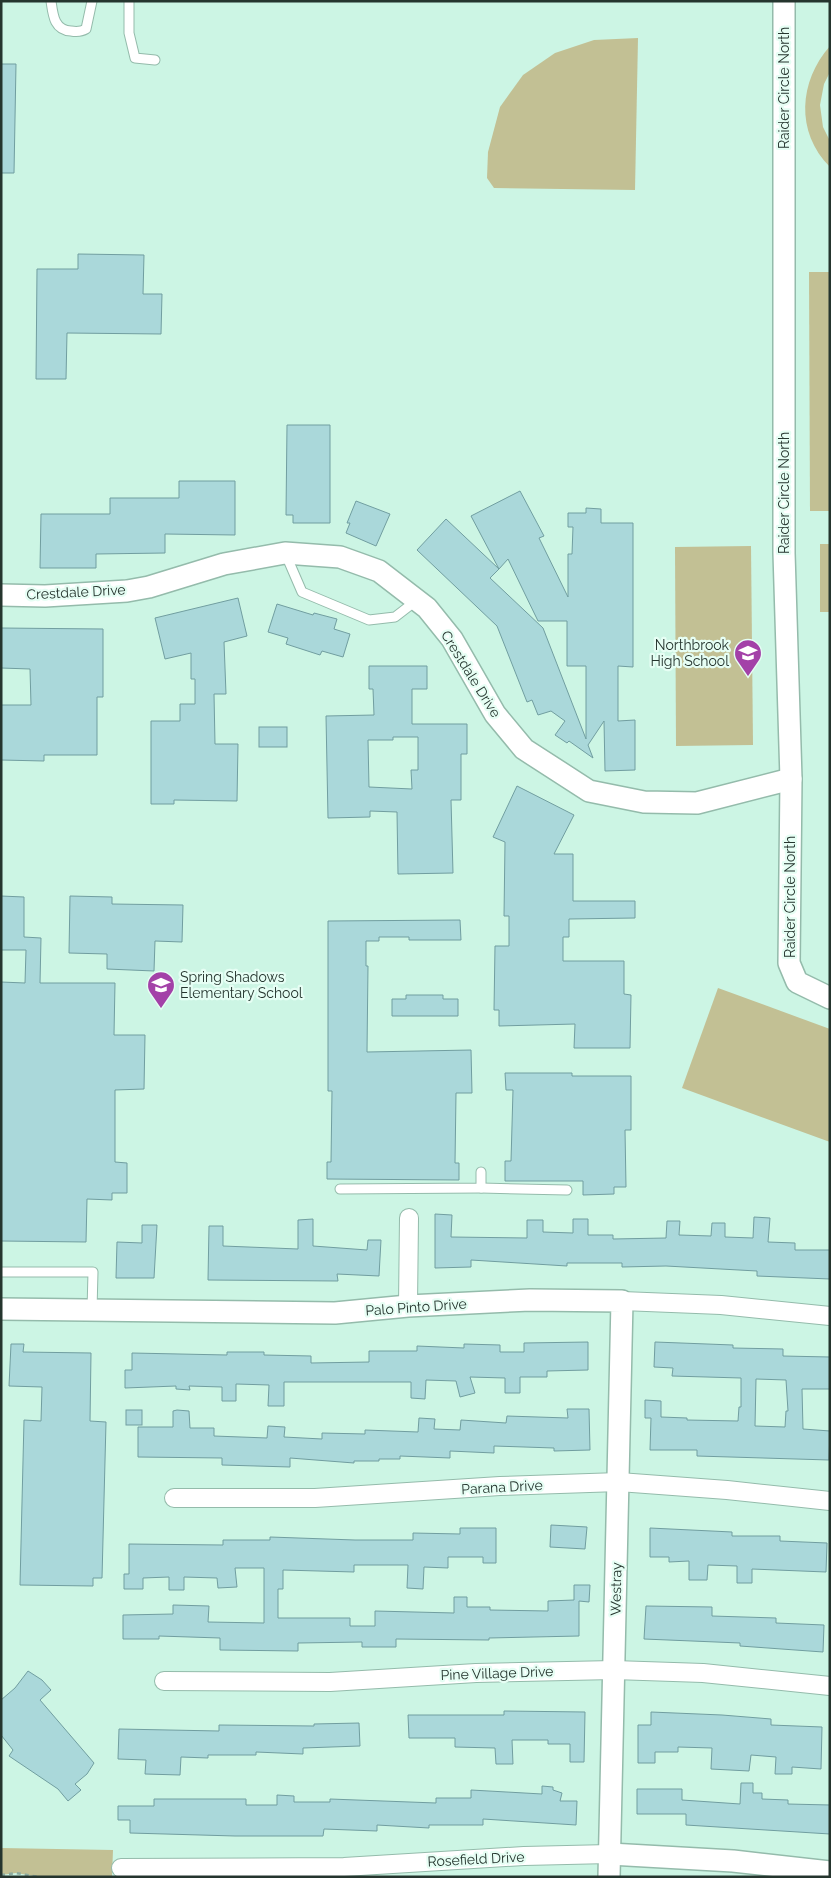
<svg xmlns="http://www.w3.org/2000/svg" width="831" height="1878" viewBox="0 0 831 1878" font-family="Raleway,sans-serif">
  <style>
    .green { fill: #c2c094 }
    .building { fill: #aad8da; stroke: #719ea0; fill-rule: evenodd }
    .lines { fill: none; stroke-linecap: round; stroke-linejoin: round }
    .service-casing { stroke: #94bbab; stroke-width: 11 }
    .minor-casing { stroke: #94bbab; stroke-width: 20 }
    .tertiary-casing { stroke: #94bbab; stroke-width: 24 }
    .path { stroke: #8dac9f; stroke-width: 2.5; stroke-dasharray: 4 4; stroke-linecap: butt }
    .service { stroke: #fff; stroke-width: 9 }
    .minor { stroke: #fff; stroke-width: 18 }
    .tertiary { stroke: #fff; stroke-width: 21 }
    .labels { text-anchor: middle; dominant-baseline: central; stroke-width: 4.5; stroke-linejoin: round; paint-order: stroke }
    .street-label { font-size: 14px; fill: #25352e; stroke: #e6fef4 }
    .poi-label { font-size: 14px; fill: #25352e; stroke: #e6fef4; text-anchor: end }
  </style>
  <rect width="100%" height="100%" fill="#ccf5e4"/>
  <!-- green -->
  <g class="green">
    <polygon points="638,38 635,190 494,188 487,178 488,152 500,107 523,75 555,53 594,40"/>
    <path d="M830,46v26l-6,12 -4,21 3,22 7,14v26c-35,-35 -31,-86 0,-121z"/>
    <polygon points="809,272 830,272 830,511 810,511"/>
    <rect x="820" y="544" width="10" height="68"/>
    <polygon points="751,546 753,745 676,746 675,547"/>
    <polygon points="718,988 830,1029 830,1142 682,1088"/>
    <polygon points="1,1848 113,1850 112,1877 39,1877 16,1873 1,1875"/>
  </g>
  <!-- building -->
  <g class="building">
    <polygon points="1,64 16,64 14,173 1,173"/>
    <polygon points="78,254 144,255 143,294 162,294 161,334 67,333 66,379 36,379 37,269 78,269"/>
    <polygon points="287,425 330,425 330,523 293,523 293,515 286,515"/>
    <polygon points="179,481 235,481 235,535 165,534 165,553 96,554 96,568 40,568 41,514 110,514 110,498 179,498"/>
    <polygon points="520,491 544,536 539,538 568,597 568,554 572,554 573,527 568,527 568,513 586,513 586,508 601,509 601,523 633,523 633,667 618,666 618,721 635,720 635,770 605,771 604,721 588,745 593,758 569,741 567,743 555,735 565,721 551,711 538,715 532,700 527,702 497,626 417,550 446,519 499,569 490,578 543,628 586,739 586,666 567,666 567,621 538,621 508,559 499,569 471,516"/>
    <polygon points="356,501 390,514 376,546 346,533 350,523 347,523"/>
    <polygon points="238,598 247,636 224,642 226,694 214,694 215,744 238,744 237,801 174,800 174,804 151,804 151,721 180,721 180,704 195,704 195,679 191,679 191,653 165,659 155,618"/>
    <polygon points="277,604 313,615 314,613 337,619 334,629 350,634 343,657 322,651 320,655 286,644 288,638 268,632"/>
    <polygon points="1,628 103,629 103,697 97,697 97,755 44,755 44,761 1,760 1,705 31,705 30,669 1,668"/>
    <path d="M369,666h58v23h-15v35h55v30h-6v46h-10l2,73 -55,1 -1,-62 -27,-1v6l-42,1 -2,-102 48,-1 -1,-26h-4zM393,737h25v33h-7l1,19 -43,-2 -1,-47h25z"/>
    <rect x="259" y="727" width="28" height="20"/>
    <polygon points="517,786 574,815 554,854 573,854 573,901 635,901 635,918 569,919 569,937 563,937 563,961 624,961 624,994 631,995 630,1048 574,1048 575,1024 499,1026 499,1010 494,1010 495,946 509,946 509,916 504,916 505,842 493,837"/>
    <polygon points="1,896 24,897 24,937 41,938 40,983 115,983 114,1035 145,1035 144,1089 115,1090 115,1162 127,1163 127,1193 112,1193 112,1200 87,1199 86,1242 1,1241 1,982 25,983 26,950 1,950"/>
    <polygon points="70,896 112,897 112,904 183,905 182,942 155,941 154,971 107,969 107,954 69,953"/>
    <polygon points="460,920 461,940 409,940 409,937 379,937 379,941 366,941 366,966 368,966 367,1052 471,1050 472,1093 456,1093 455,1163 459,1163 459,1180 327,1179 327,1162 331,1162 332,1091 328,1091 328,921"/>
    <polygon points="406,995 443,995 443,999 458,999 458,1016 392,1016 392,999 406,999"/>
    <polygon points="505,1073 572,1073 572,1076 631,1076 631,1130 625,1130 626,1187 614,1187 614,1194 583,1195 583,1181 505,1181 505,1161 511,1161 513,1090 506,1090"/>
    <polygon points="435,1214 452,1215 451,1237 527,1238 527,1220 543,1220 543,1232 573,1233 573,1219 588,1219 588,1235 613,1235 613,1239 666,1238 667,1221 680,1221 679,1235 711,1236 712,1223 725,1223 725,1237 753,1238 754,1217 770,1218 768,1242 795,1243 795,1250 830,1250 830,1279 757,1276 757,1271 666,1266 622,1267 622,1263 567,1263 567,1266 471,1260 471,1267 435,1268"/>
    <polygon points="313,1219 313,1246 367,1250 368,1240 381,1240 379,1276 337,1274 338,1281 208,1280 209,1226 223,1226 223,1246 298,1249 298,1220"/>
    <polygon points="142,1225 157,1225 154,1278 116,1278 117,1242 142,1243"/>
    <polygon points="588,1342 588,1370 547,1371 547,1377 520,1377 520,1393 505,1393 505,1378 470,1377 475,1393 460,1397 456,1381 426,1380 425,1399 411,1398 411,1382 284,1382 284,1406 268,1406 269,1385 236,1384 236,1401 222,1401 222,1387 189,1386 190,1390 176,1389 176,1386 125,1388 125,1370 132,1370 132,1353 227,1355 227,1352 264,1352 264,1355 311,1356 311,1363 369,1362 369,1351 417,1351 417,1346 464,1348 464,1344 500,1345 500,1352 524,1352 524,1343"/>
    <path d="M655,1342l78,3v3l50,1v7l47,1v32h-28l1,40 27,2 -1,29 -132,-4v-6h-47l1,-32h-6v-18l16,1v16l26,1v2l51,1 1,-14h2v-29l-69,-2 1,-8 -19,-1zM756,1379l30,1 2,31h-2l-1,16 -30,-1z"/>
    <polygon points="11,1344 24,1344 23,1352 91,1353 90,1421 106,1422 102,1578 93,1578 93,1586 20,1585 24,1420 41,1421 42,1387 9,1386"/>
    <polygon points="567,1409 589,1409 590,1450 554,1451 554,1448 494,1446 494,1453 450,1451 450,1458 400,1456 400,1459 379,1459 379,1461 354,1461 354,1463 290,1458 290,1467 222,1465 222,1458 138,1457 138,1427 173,1427 173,1411 177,1410 189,1411 190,1428 214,1428 214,1436 267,1438 268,1426 285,1427 284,1437 322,1439 322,1433 365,1434 365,1430 418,1432 419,1418 435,1419 434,1429 460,1430 461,1420 506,1423 507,1416 568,1418"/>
    <rect x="126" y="1410" width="16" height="15"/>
    <polygon points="551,1525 587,1527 585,1549 550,1547"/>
    <polygon points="460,1528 496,1528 496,1563 483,1563 483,1557 448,1557 448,1568 424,1567 423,1589 407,1588 408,1565 354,1565 354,1572 283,1570 283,1589 278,1589 278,1618 350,1618 350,1626 375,1626 375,1611 454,1613 454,1597 467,1597 467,1607 490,1607 490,1610 548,1611 548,1601 574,1600 574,1585 590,1585 589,1602 579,1601 579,1636 489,1638 489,1640 396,1639 396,1647 362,1647 362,1642 298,1643 298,1651 220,1650 220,1638 159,1636 159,1639 123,1639 123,1615 173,1614 173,1605 209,1606 208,1622 264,1623 264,1568 235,1568 237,1587 218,1588 217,1578 184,1577 184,1590 169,1590 169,1577 143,1578 143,1589 124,1589 124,1574 129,1574 129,1544 223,1545 223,1540 270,1540 270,1537 355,1540 413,1540 413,1533 460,1534"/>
    <polygon points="650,1528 732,1532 732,1536 780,1536 780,1541 827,1543 826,1572 752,1569 752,1583 737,1583 737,1566 708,1565 707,1580 689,1580 689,1561 669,1562 669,1557 650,1557"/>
    <polygon points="646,1606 712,1607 712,1616 776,1618 776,1623 824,1625 823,1652 740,1646 740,1643 644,1639"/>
    <polygon points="28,1671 42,1680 51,1690 40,1700 94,1763 87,1774 75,1784 81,1790 68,1801 58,1789 9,1756 13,1750 1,1735 1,1700 15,1688"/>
    <polygon points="504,1711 585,1712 584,1762 570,1762 570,1744 548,1744 548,1740 512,1740 513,1764 496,1764 495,1748 455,1747 455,1738 409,1738 408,1715 504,1715"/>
    <polygon points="651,1712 722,1715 771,1719 771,1725 822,1727 821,1769 792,1767 792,1774 775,1774 776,1757 751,1755 749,1771 711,1769 712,1748 678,1747 678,1752 655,1752 655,1763 638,1763 638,1725 651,1725"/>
    <polygon points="359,1723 360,1746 303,1748 303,1754 256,1752 256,1755 208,1755 208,1758 181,1757 180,1775 145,1774 146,1760 118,1759 119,1729 219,1731 219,1725 314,1726 314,1724"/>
    <polygon points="741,1783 753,1783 753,1793 762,1793 762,1799 788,1800 788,1804 830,1805 830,1834 686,1825 686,1814 637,1814 637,1789 682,1789 682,1800 740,1804"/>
    <polygon points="542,1786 553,1787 553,1790 562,1793 560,1801 577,1801 576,1825 483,1819 483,1825 429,1825 429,1828 377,1825 377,1831 324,1829 323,1836 235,1836 130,1833 130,1820 118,1820 118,1806 154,1806 154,1799 246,1799 246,1805 277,1805 277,1795 294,1796 294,1802 330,1802 330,1799 436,1803 436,1798 471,1798 471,1790 542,1794"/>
  </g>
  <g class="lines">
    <!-- service casing -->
    <g class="service-casing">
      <g id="service">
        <path d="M51,1c2,14 3,29 20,30 6,1 10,1 15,-2l6,-28"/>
        <polyline points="129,1 129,33 135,58 155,60"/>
        <polyline points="286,555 302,592 369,620 395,617 417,600"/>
        <polyline points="481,1188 567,1190"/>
        <polyline points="340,1189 481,1188 481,1172"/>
        <polyline points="1,1272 93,1272 92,1310"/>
      </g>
    </g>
    <!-- minor casing -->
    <g class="minor-casing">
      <g id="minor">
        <polyline points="622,1301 721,1305 830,1316"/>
        <polyline points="408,1306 409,1218"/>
        <polyline points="174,1498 315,1498 500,1486 619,1482 727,1490 830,1501"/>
        <polyline points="164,1681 330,1682 476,1673 614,1670 703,1673 830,1686"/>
        <polyline points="121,1868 344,1867 524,1856 610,1854"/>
      </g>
    </g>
    <!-- tertiary casing -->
    <g class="tertiary-casing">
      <g id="tertiary">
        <polyline points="784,1 784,553 791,779 789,963 797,982 830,998"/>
        <polyline points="1,595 45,596 127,591 149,587 224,564 285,553 340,557 379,571 427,608 452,639 495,714 524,749 589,791 644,802 697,803 791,779"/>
        <polyline points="1,1309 335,1313 408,1306 530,1300 622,1301 609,1877"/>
        <polyline points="610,1854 733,1861 830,1872"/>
      </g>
    </g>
    <!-- path -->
    <polyline class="path" points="1,1875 16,1873 39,1877"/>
    <!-- service -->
    <use href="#service" class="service"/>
    <!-- minor -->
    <use href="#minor" class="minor"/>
    <!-- tertiary -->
    <use href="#tertiary" class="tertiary"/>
  </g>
  <!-- icons -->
  <defs>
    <g id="school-pin" transform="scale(1.4375)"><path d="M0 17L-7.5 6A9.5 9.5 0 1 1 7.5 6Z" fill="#a341a8" stroke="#e6fef4"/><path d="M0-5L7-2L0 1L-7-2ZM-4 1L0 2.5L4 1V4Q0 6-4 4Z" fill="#fff"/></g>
  </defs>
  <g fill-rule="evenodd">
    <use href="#school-pin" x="748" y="653"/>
    <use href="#school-pin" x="161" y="985"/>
  </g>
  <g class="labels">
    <!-- street labels -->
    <g class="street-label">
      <text transform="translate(784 88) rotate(-90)">Raider Circle North</text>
      <text transform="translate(784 493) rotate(-90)">Raider Circle North</text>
      <text transform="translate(76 592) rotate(-3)">Crestdale Drive</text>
      <text transform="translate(471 674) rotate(58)">Crestdale Drive</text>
      <text transform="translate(790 897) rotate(-90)">Raider Circle North</text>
      <text transform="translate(416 1307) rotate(-4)">Palo Pinto Drive</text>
      <text transform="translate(502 1487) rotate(-3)">Parana Drive</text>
      <text transform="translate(616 1589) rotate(-89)">Westray</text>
      <text transform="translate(497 1673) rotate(-2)">Pine Village Drive</text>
      <text transform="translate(476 1859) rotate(-3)">Rosefield Drive</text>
    </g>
    <!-- poi labels -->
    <g class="poi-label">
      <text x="729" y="645">Northbrook<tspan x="729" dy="16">High School</tspan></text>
      <text x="180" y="977" text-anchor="start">Spring Shadows<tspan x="180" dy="16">Elementary School</tspan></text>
    </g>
  </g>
  <!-- border -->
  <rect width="831" height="1878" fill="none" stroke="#25352e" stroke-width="5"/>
</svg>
